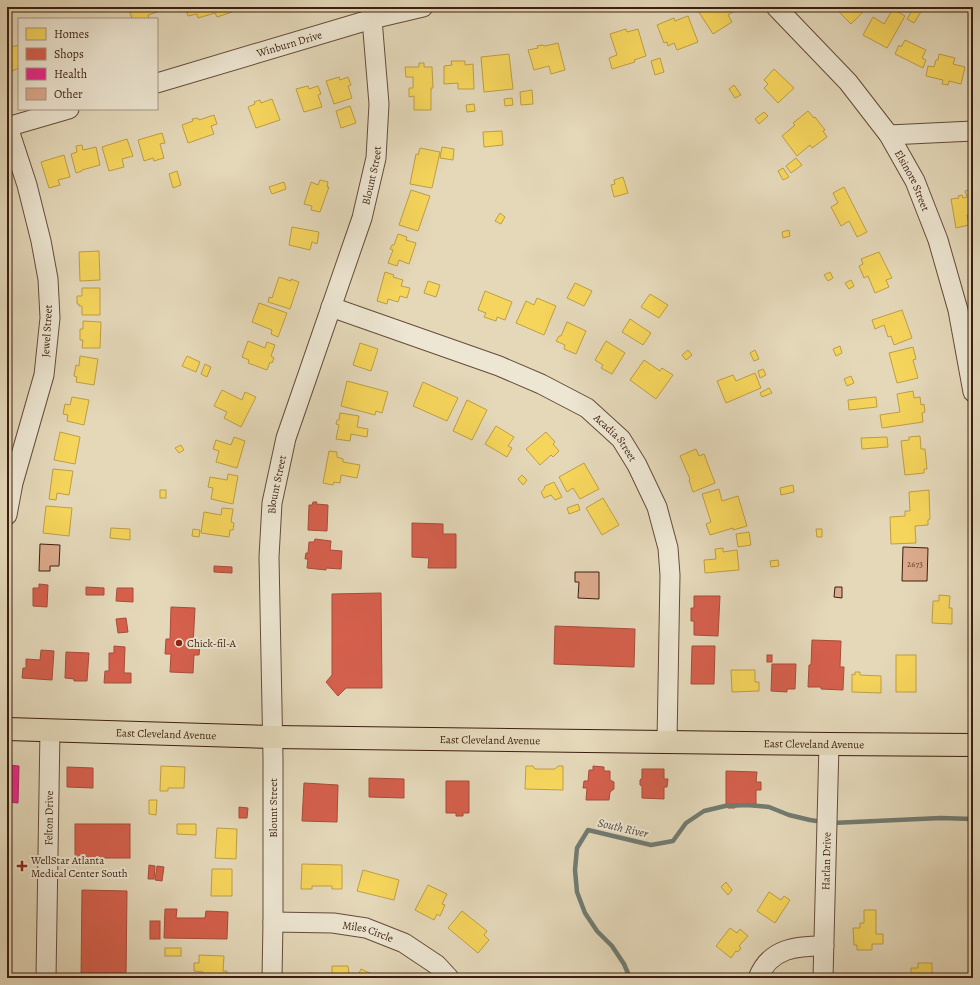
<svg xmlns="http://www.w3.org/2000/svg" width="980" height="985" viewBox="0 0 980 985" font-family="Alegreya,serif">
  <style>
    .homes { fill: #f6d55c; stroke: #be9e45 }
    .shops { fill: #d6604d; stroke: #a84c3a }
    .health { fill: #e7298a; stroke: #b42665 }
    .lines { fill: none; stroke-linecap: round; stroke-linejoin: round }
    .stream { stroke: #717b71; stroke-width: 4.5 }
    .building { fill: #dcaa8c; stroke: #3c1e0f }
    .minor-casing { stroke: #664c3a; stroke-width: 21 }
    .major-casing { stroke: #3c1e0f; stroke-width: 24 }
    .minor { stroke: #ede6d2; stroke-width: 19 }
    .major { stroke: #e4d8b9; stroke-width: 22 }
    .poi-dot { fill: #8f2418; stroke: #ede6d2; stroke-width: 1.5 }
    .labels { text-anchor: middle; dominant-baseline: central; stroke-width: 4; stroke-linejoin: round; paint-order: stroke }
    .number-label { font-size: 9px; fill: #64412e }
    .street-label { font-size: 11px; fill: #3c1e0f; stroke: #ede6d2 }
    .poi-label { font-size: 11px; fill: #3c1e0f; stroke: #ede6d2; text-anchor: start }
    .water-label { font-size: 12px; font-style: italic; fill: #574c40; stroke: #ede6d2 }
  </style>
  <rect width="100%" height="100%" fill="#e4d8b9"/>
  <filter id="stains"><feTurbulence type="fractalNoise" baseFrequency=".005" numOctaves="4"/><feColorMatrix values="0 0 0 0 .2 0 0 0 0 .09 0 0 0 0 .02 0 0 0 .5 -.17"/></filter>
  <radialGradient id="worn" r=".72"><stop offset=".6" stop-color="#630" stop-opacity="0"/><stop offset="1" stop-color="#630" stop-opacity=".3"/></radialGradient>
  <!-- homes -->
  <g class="homes">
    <polygon points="128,7 165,7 166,9 148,15 149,19 130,19 132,18"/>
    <polygon points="177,7 231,7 232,12 217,17 215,13 198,18 197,14 188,16 186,10 178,12"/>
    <polygon points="699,7 731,7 734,11 728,15 732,22 713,34 697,9"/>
    <polygon points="834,7 868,7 851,24"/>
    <polygon points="914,7 917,7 922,10 914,23 907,19"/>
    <polygon points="893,9 905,16 887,48 863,35 873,17 884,24"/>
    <polygon points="688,16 698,42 677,50 674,43 668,46 667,42 664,43 657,25 674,18 675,21"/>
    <polygon points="626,29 627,32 638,29 646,56 634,60 635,62 612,69 609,58 617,55 610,34"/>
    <polygon points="905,40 926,50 922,58 926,60 923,68 895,54 899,45 901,47"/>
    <polygon points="558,43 565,70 551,74 549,66 534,70 528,50 538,48 537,46 542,45 545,46"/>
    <polygon points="19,45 19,68 12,71 7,54 7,48"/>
    <polygon points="509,54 513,89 484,92 481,57"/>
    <polygon points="939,54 955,58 953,64 965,67 961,84 949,81 948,85 942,84 943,80 926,76 928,66 934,67 936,60 938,60"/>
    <polygon points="660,58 664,72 655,75 651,61"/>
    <polygon points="451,61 465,61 465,65 473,64 474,89 458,89 458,83 444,84 444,66 452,65"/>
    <polygon points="419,63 424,63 424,67 432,67 433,88 431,88 431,110 414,110 414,96 409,97 409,88 413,88 413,77 406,77 405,67 419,67"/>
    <polygon points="774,69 794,88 778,103 764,88 768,84 764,80"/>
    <polygon points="339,77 340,80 348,77 351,85 348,86 352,98 334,104 326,81"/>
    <polygon points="734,85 741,95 735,98 729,89"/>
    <polygon points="308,86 309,89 318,86 321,94 318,95 322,107 304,112 296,89"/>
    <polygon points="532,90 533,104 521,105 520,92"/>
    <polygon points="512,98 513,105 505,106 504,99"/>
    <polygon points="272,99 280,120 256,128 248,107 255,104 254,102 260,100 261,103"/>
    <polygon points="474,104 475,111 467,112 466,105"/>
    <polygon points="350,106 356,123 341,128 336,111"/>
    <polygon points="808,111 814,118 815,117 825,130 823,131 827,137 812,148 810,145 797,156 782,136 795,125 793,123"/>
    <polygon points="764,112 768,116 759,124 755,119"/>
    <polygon points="214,115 217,124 211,126 214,134 188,143 182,125 193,121 192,119 198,118 199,120"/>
    <polygon points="502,131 503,145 484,147 483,132"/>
    <polygon points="162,133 165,143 160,144 164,158 154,161 153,158 144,161 138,140"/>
    <polygon points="127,139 133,156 122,159 124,167 109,171 102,147"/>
    <polygon points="82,145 83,150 96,147 100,165 82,170 82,171 76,173 71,154 77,152 76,146"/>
    <polygon points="442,147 454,149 453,160 440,158"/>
    <polygon points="420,148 440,152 432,188 410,184 416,154 418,155"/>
    <polygon points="64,155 70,177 58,180 60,185 49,188 41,162"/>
    <polygon points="796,158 802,165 791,173 786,166"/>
    <polygon points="783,168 789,177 783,180 778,171"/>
    <polygon points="177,171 181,185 173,188 169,174"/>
    <polygon points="623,177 628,193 614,197 611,185 615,184 614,180"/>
    <polygon points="320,180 328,182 327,187 329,187 320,212 311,210 312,206 304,204 311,182 318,185"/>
    <polygon points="284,182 286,189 272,194 269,187"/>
    <polygon points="844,187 867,232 857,237 849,221 841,226 831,207 838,203 833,193"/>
    <polygon points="973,189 973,214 967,215 969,225 956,228 951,199 959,198 958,196 962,195 963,198 967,197 965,191"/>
    <polygon points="411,190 430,196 418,231 399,225"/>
    <polygon points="500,213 505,217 501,224 495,221"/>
    <polygon points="292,227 319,232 317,244 312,242 310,250 289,245"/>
    <polygon points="789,230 790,236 783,238 782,232"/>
    <polygon points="398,234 407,237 406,240 416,243 409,264 399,260 397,266 388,263 393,250 390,249 392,245 394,245"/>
    <polygon points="99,251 100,280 80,281 79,252"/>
    <polygon points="879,252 892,278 886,280 889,287 875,293 868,276 864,278 859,266 863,264 861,259"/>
    <polygon points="385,272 394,275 393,277 403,280 401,286 410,288 407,298 400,296 398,302 388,299 387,304 377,301"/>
    <polygon points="830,272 833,278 828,281 824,275"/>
    <polygon points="279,277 291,281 291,279 299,282 290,309 268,302 269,297 272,298"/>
    <polygon points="851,280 854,286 849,289 845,283"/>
    <polygon points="428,281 440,285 436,297 424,293"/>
    <polygon points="575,283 592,291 584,306 567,298"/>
    <polygon points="82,288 100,288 100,315 82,315 82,306 79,306 79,304 77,304 77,296 82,296"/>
    <polygon points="485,291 512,302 505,320 497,317 496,321 484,317 486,313 478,310"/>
    <polygon points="650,294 668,305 659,318 641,307"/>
    <polygon points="537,298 556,306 544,335 516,323 526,301 534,305"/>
    <polygon points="259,303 287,313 278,337 271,334 272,330 252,322"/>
    <polygon points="902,310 912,338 894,345 891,336 888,337 884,325 875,329 872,320"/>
    <polygon points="630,319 651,333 643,345 622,332"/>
    <polygon points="83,321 101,322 100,348 82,348 83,340 80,340 80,329 83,329"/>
    <polygon points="567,322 586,331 576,354 564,349 565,345 556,341 559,336 561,336"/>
    <polygon points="248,341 265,348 267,342 275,345 271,356 274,358 272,363 270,362 267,370 248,363 249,360 242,357"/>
    <polygon points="606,341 625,353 612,374 601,368 603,365 595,360"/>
    <polygon points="360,343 378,349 371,371 353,365"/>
    <polygon points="840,346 842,353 836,356 833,349"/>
    <polygon points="913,347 916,359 913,360 918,378 897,383 889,353"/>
    <polygon points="688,350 692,355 686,360 682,355"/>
    <polygon points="755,350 759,359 754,361 750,353"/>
    <polygon points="80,356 98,359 94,385 76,382 77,377 74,376 76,365 79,366"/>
    <polygon points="187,356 200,362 196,372 182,366"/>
    <polygon points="644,360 660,371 662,368 673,375 656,399 630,380"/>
    <polygon points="205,364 211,367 207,377 201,374"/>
    <polygon points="763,369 766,375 760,378 758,371"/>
    <polygon points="755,373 761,388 726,403 717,381 733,375 736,381"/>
    <polygon points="851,376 854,383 847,386 844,379"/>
    <polygon points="347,381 388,392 382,413 376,411 375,415 341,406"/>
    <polygon points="423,382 458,398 447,421 413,406"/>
    <polygon points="769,388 772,393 762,397 760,393"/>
    <polygon points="222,390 242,400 245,392 256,397 241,427 224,418 227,412 214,406"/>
    <polygon points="913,391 914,398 920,397 921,405 924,404 925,412 922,413 923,422 882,428 880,415 900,412 897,394"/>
    <polygon points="72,397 89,400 84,425 67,421 68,415 63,414 65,404 70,405"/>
    <polygon points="876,397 877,407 849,410 848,400"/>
    <polygon points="467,400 487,410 472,440 453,431"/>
    <polygon points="340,413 359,416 357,427 368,429 367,437 351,434 350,441 336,439 339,425 336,424 337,420 339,420"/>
    <polygon points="496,426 514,437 508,446 512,448 507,457 485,444"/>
    <polygon points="60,432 80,437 75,464 54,460"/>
    <polygon points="546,432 555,442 553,444 559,451 553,457 551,455 540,465 526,449"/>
    <polygon points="920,436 921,449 925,449 927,469 924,469 924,473 905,475 901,441 909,440 909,437"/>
    <polygon points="234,437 245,441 237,468 216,462 219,451 213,449 216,440 231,445"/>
    <polygon points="887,437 888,447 862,449 861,438"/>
    <polygon points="181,445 184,450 179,453 175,448"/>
    <polygon points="696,449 699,456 704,454 715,483 693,492 689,480 690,479 680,456"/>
    <polygon points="329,451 337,452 337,457 343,459 343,462 360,465 357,478 341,475 340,483 334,482 333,485 323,483"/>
    <polygon points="584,463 599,489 580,499 573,488 567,492 559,477"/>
    <polygon points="53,469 73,471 69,495 57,493 56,500 49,499"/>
    <polygon points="228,474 238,476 233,504 211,499 213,488 208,487 210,477 227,480"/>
    <polygon points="522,475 527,480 523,485 518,479"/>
    <polygon points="554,482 562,497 555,500 551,495 544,498 541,492 544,489 545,486"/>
    <polygon points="793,485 794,492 781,495 780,488"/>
    <polygon points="719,489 722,501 738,496 747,526 733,530 733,528 710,535 706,524 711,522 702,494"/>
    <rect x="160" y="490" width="6" height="8"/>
    <polygon points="929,490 930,519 928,520 928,525 915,526 916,543 891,544 890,517 905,516 905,511 910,511 909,492"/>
    <polygon points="603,498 619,525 602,535 586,508"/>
    <polygon points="578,504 580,510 569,514 567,508"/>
    <polygon points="46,506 72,508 69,536 43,533"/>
    <polygon points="222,508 233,509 231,522 234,523 233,530 230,530 229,537 201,533 204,512 221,515"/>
    <polygon points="111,528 130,529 130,540 110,538"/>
    <polygon points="193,529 200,530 199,537 192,536"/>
    <polygon points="816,529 822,529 822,537 817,537"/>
    <polygon points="749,532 751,545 738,547 736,534"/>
    <polygon points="723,548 723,552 737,550 739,570 705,573 704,560 716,559 715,549"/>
    <polygon points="778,560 779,566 771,567 770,561"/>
    <polygon points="939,595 950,596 949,608 952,608 952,624 932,623 933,601 939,601"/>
    <rect x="896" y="655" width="20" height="37"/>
    <polygon points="731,670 755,670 755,682 759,682 759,691 732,692"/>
    <polygon points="855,672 860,672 860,675 881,676 881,693 852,692 852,674 855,675"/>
    <polygon points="161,766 185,767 184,788 168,788 168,791 160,791"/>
    <polygon points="526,766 533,766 535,769 555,769 558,766 563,766 563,790 525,789"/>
    <polygon points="149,800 157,800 156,815 149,814"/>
    <polygon points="177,824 196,824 196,835 177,834"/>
    <polygon points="217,828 237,829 236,859 215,858"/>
    <polygon points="302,864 342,865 342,889 332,889 332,886 312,886 312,889 301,889"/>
    <polygon points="212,869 232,869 232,896 211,896"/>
    <polygon points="363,870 399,880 394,900 357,891"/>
    <polygon points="726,882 732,890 728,895 721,887"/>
    <polygon points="428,885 447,894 442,904 445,905 440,916 437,914 434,920 415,910"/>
    <polygon points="769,892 781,900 784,896 790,900 775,923 757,911"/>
    <polygon points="864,910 876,910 876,934 883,934 883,944 872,944 872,950 857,950 857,945 854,945 853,928 860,928 860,923 864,923"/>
    <polygon points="462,911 487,931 484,935 489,940 478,953 448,928"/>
    <polygon points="730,928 737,933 740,929 748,936 739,946 741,948 738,952 736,951 731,958 716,946"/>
    <rect x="165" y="948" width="16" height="8"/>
    <polygon points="199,955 224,956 223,971 227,971 226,978 203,978 203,972 194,971 194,963 199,963"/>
    <polygon points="918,963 932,963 932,978 911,978 911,968 918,968"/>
    <polygon points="332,966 348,966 349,974 332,974"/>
    <polygon points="361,969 380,978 357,978"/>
    <polygon points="309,973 319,974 319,978 309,978"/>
    <polygon points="948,974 969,975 969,978 948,978"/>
  </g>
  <!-- shops -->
  <g class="shops">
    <polygon points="313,502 317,502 316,504 328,505 327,531 308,530 309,505 312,505"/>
    <polygon points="412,523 443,524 443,534 456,534 456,568 428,568 429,558 412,557"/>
    <polygon points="315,539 331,541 330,550 342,551 341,569 326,568 326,570 307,568 308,559 305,559 306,553 308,553 309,542 314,542"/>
    <polygon points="214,566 232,567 232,573 214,572"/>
    <polygon points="39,584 48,585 47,607 33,606 33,588 39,588"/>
    <polygon points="86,587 104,588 104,595 86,595"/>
    <polygon points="117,588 133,588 133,602 116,601"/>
    <polygon points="381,593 382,688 346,688 338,696 326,682 332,675 332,594"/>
    <polygon points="694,596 720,596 718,636 694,635 694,621 691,621 691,608 694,608"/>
    <polygon points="171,607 195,608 193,646 200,646 199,655 194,655 193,673 170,672 171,654 165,654 166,639 170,639"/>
    <polygon points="126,618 128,632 118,633 116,619"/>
    <polygon points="555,626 635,629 634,667 554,664"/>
    <polygon points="812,640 841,641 840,667 844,667 843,690 821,689 821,687 808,687 809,665 811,665"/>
    <polygon points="114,646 125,647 124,673 131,673 131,683 104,683 105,671 109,671 109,653 114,653"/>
    <polygon points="692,646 715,646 714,684 691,684"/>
    <polygon points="41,650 54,651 52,680 22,678 23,668 26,668 26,659 40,660"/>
    <polygon points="66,652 89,653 87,681 74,681 74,679 65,678"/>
    <rect x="767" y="655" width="5" height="7"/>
    <polygon points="772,664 796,664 795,689 787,689 787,692 771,691"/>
    <polygon points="593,766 604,767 604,771 610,771 610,780 614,782 614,789 610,792 609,800 586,800 587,788 583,788 584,781 588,781 589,770 593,770"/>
    <polygon points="67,767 93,768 93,788 67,787"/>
    <polygon points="642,769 664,769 664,779 668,779 667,787 664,787 664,799 642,798 642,786 640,785 640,780 642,778"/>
    <polygon points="726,771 757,772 756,782 761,782 761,790 756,790 756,804 735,804 735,808 728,808 728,804 726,804"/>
    <polygon points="369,778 404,779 404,798 369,797"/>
    <polygon points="446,781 469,781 469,813 463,813 463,816 456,816 456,813 446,813"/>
    <polygon points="304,783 338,785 337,822 302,821"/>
    <polygon points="239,807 248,808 247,818 239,818"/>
    <rect x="75" y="824" width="55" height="34"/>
    <polygon points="149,865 155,866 154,879 148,879"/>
    <polygon points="157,866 164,867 162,881 155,880"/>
    <polygon points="82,890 127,891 126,978 81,978"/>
    <polygon points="165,909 177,909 176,918 205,918 206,911 228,912 227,939 164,938"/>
    <rect x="150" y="921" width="10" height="18"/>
  </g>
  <!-- health -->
  <polygon class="health" points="7,765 19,766 18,803 7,802"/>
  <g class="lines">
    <!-- stream -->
    <g class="stream">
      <polyline points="832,823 941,818 973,819"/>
      <polyline points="630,978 624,964 612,946 597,931 585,913 577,892 575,870 577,848 588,830 651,845 673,841 686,823 704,811 725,806 747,805 769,807 789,815 810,820 823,822"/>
    </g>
  </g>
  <!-- building -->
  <g class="building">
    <polygon points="40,544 60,545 59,566 50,566 50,571 39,571"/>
    <polygon points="903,547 928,548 927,581 902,581"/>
    <polygon points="575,572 599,572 599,599 578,598 579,582 575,582"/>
    <polygon points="835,587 842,587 842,598 834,597"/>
  </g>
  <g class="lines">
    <!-- minor casing -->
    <g class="minor-casing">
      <g id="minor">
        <path id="s1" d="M776,7l72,75 41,53 26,46 23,59 20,70 15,82"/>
        <path id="s2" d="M157,83l215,-64 51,-12"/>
        <polyline points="7,124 27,185 41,241 48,279 50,318 44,375 13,483 7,515"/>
        <polyline points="7,127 69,109"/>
        <polyline points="889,135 973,131"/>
        <path id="s3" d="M331,307l168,59 42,18 46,24 34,31 16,26 20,42 11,41 2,27 -3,166"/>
        <path id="s4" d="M273,922l60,1 33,5 38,15 33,22 12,13"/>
        <path id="s5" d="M46,978l4,-248"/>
        <path id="s6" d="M272,978l1,-56v-164l-4,-201 3,-54 14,-65 76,-220 14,-60 3,-54 -8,-97"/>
        <path d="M758,978c12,-30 38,-32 66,-32"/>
        <path id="s7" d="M823,978l6,-234"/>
      </g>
    </g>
    <!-- major casing -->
    <g class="major-casing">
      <g id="major">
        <path id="s8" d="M7,729l266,8 556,7 144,1"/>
      </g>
    </g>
    <!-- minor -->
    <use href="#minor" class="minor"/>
    <!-- major -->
    <use href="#major" class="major"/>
  </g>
  <!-- markers -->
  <g class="poi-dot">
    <circle cx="179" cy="643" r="4"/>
    <path d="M20 860h4v4h4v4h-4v4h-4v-4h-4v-4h4z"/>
  </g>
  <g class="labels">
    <!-- number labels -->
    <g class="number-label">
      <text x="915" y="564">2673</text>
    </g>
    <!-- street labels -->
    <g class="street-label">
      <text stroke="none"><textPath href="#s2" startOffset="138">Winburn Drive</textPath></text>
      <text stroke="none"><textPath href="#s6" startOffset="818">Blount Street</textPath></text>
      <text stroke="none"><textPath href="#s1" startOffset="222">Elsinore Street</textPath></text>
      <text transform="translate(47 331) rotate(-87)">Jewel Street</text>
      <text stroke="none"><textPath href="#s3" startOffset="317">Acadia Street</textPath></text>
      <text stroke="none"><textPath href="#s6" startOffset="494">Blount Street</textPath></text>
      <text stroke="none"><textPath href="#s8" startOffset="159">East Cleveland Avenue</textPath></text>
      <text stroke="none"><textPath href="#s8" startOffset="483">East Cleveland Avenue</textPath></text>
      <text stroke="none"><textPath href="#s8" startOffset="807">East Cleveland Avenue</textPath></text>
      <text transform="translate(273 808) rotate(-90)">Blount Street</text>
      <text stroke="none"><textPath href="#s5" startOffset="160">Felton Drive</textPath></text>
      <text stroke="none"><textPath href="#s7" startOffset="117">Harlan Drive</textPath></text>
      <text stroke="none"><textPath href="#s4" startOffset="96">Miles Circle</textPath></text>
    </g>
    <!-- poi labels -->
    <g class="poi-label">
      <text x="187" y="643">Chick-fil-A</text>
      <text x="31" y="860">WellStar Atlanta<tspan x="31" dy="13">Medical Center South</tspan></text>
    </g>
    <!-- water labels -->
    <g class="water-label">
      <text transform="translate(623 828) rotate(13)">South River</text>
    </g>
  </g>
  <!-- margin -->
  <rect width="980" height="985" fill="none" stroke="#e4d8b9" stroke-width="24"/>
  <rect x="8" y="8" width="964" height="969" fill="none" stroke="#3c1e0f" stroke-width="2"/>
  <rect x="12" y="12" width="956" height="961" fill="none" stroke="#3c1e0f"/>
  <!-- legend -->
  <rect x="18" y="18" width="140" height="92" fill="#ede6d2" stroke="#a69684"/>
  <rect x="26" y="28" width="20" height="12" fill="#f6d55c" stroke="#a69684"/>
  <text x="54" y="38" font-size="12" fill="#3c1e0f">Homes</text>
  <rect x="26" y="48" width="20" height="12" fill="#d6604d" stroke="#a69684"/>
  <text x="54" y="58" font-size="12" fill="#3c1e0f">Shops</text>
  <rect x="26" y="68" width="20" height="12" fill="#e7298a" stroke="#a69684"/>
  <text x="54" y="78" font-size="12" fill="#3c1e0f">Health</text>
  <rect x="26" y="88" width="20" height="12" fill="#dcaa8c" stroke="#a69684"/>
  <text x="54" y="98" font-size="12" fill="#3c1e0f">Other</text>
  <rect width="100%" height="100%" filter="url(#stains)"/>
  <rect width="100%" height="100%" fill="url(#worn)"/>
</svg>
